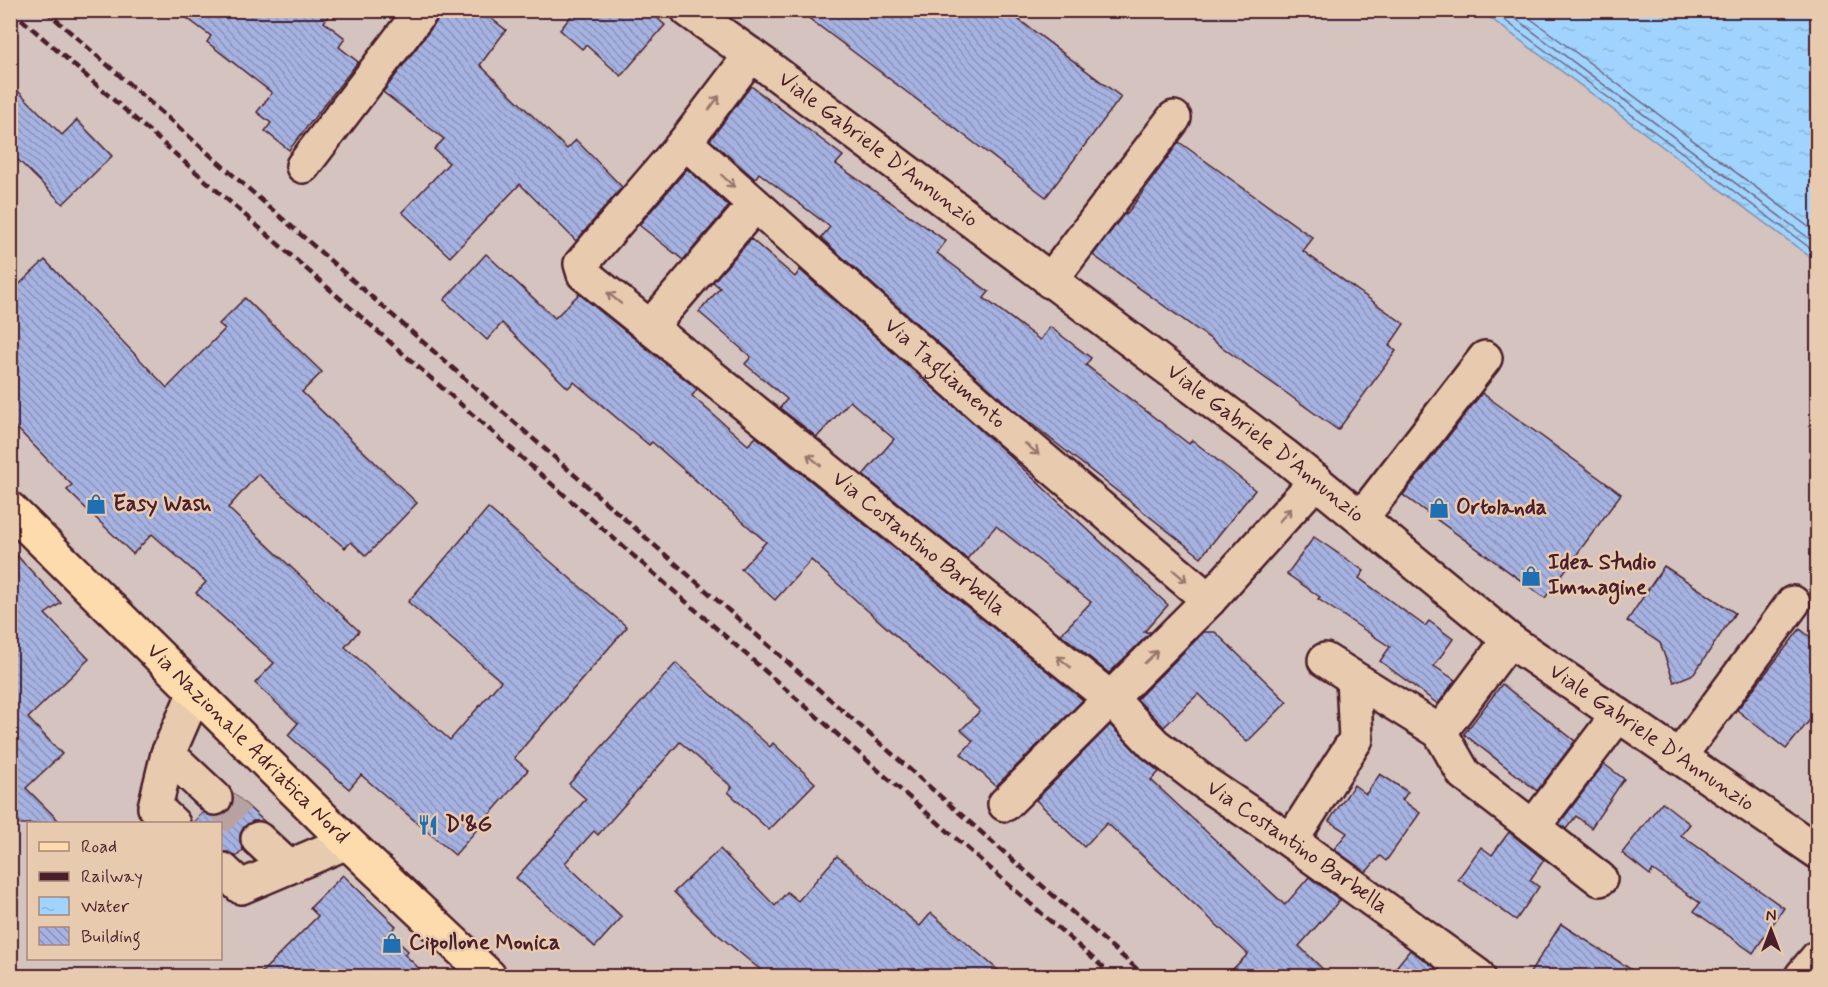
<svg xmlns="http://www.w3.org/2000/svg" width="1828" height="987" viewBox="0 0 1828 987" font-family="Mynerve,sans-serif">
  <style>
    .water { fill: url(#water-ripples); stroke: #7e8caa; stroke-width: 1.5 }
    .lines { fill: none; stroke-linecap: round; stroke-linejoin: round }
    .shore { stroke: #6c677f; stroke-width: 1.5 }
    .building { fill: url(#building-back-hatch); stroke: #4a1f2b; stroke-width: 1.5 }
    .minor-tunnel { stroke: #b8a2a1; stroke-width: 33; stroke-dasharray: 33 16; stroke-linecap: butt }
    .minor-casing { stroke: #4a1f2b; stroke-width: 38 }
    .major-casing { stroke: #4a1f2b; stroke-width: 38 }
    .minor { stroke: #e8caae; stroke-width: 33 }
    .major { stroke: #fedbac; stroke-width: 33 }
    .rail { stroke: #4a1f2b; stroke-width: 4.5; stroke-dasharray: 9 4.5; stroke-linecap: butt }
    .oneway { stroke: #99746c }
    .labels { text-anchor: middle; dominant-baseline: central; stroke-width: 5; stroke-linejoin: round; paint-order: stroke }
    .street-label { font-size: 22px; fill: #4a1f2b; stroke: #e8caae }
    .poi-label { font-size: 22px; font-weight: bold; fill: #4a1f2b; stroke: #e8caae; text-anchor: start }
  </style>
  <defs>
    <pattern id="water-ripples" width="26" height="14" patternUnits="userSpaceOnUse" patternTransform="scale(1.5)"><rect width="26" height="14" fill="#a0d4fe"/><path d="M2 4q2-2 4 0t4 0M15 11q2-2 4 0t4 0" fill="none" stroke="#8bb6da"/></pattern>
    <pattern id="building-back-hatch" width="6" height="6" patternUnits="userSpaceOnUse" patternTransform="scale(1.5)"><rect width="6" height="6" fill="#a6b3e2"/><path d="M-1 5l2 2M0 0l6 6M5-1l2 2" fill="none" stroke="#8991b7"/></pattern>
  </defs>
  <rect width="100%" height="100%" fill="#d4c3be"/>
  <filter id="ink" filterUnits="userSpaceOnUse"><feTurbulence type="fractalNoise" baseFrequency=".0167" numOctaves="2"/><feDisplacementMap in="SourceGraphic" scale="12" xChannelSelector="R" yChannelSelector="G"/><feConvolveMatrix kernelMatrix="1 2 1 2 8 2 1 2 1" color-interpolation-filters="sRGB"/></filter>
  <g filter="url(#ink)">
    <!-- water -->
    <polygon class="water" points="1481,11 1817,11 1817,262"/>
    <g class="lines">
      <!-- shore -->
      <g class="shore">
        <polyline points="1491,10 1818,254"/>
        <polyline points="1504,10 1818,245"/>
        <polyline points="1519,10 1818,234"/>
      </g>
    </g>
    <!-- building -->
    <g class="building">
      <polygon points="176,10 333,10 324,22 345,38 339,47 358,62 289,150 265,131 271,123 257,112 272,93 207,42 211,36"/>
      <polygon points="440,10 480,10 506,30 480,65 567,149 576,140 622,187 576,241 520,184 450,257 402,212 449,163 434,149 444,139 383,92 437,21"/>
      <polygon points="576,10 648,10 665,25 621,76 586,45 582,49 560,30"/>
      <polygon points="798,10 1006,10 1121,97 1046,197"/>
      <polygon points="10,83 62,135 77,120 112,156 63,204 10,152"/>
      <polygon points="751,86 843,156 836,164 946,241 937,253 989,292 984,298 1040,340 1050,327 1091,358 1086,365 1189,444 1192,440 1255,490 1201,557 1010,407 821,238 830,227 759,173 755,179 710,140"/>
      <polygon points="1179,142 1313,238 1303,251 1404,324 1389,346 1396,351 1338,430 1093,255 1124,214 1126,215"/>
      <polygon points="687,169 729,206 683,260 639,225"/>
      <polygon points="751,239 795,277 800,270 1000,447 1168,605 1144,632 1151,632 1109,673 1061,634 1091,602 996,526 967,559 863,475 894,439 850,401 817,437 780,408 787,399 745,364 751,357 699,312 720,288 713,282"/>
      <polygon points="486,254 555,318 579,294 697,389 692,396 748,445 756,437 1083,700 996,786 961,754 973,741 961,730 980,711 811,560 775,600 741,569 766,542 652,442 649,445 574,382 568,388 502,323 487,340 444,300"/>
      <polygon points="45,260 167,388 225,329 219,324 245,298 322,372 302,392 417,503 366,556 351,542 345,548 258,474 228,508 359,631 345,647 450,740 501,681 408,602 488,508 627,627 514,758 528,770 455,855 361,775 349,789 288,735 298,723 255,683 274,663 196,593 206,582 152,534 133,554 67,490 72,485 10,421 10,293"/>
      <polygon points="1482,393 1621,494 1545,598 1403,495"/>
      <polygon points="1314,537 1364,571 1359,578 1425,626 1429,621 1453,639 1434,666 1455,680 1438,704 1380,661 1390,647 1318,599 1320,597 1287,574"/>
      <polygon points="10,548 61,603 45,614 89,659 28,718 62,754 26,788 62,824 10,824"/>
      <polygon points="1664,566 1735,613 1694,674 1674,682 1660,643 1627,621"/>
      <polygon points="1800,629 1818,643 1818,710 1786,749 1737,710"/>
      <polygon points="1204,632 1215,632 1287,702 1247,742 1198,694 1164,727 1137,699"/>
      <polygon points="676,663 770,747 773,743 815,783 769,830 728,792 732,787 680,742 598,835 594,831 565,863 622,917 595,947 516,878 586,799 569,784"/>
      <polygon points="1502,684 1575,741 1537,791 1464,734"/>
      <polygon points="1110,725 1141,757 1159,772 1151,780 1285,905 1309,877 1340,900 1299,946 1330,976 1226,976 1248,954 1107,823 1084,847 1036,800"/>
      <polygon points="1604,764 1624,779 1591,828 1576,816 1566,829 1559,824"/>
      <polygon points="1380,774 1408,792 1402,800 1420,813 1386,861 1380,856 1366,872 1334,849 1347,833 1329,821 1354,785 1366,794"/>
      <polygon points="233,793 265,822 253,821 244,827 240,835 243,850 236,857 228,852 220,852 220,824 192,824 203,812 211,816 220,816 228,811 233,803"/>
      <polygon points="1662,802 1690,824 1681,835 1784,908 1753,953 1694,911 1700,903 1653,870 1650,875 1622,853"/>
      <polygon points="1509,832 1544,860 1530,880 1539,887 1516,920 1458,879 1481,847 1492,855"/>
      <polygon points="720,849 775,906 787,892 798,901 837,856 920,926 931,913 1005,976 768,976 710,928 674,892"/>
      <polygon points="343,875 396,926 389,933 408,951 404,954 427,976 258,976 318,916 310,908"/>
      <polygon points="1561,924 1641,976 1528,976"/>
      <polygon points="1410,950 1447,976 1389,976"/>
    </g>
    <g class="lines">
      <!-- minor-tunnel -->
      <polyline class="minor-tunnel" points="215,798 258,839"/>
      <!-- minor casing -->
      <g class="minor-casing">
        <g id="minor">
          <path id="s1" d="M688,10l81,58 517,389 223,183 309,212"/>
          <path id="s2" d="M751,55l-66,87 -104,122 3,10 526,424 44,46 55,42 82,55 187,135"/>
          <path id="s3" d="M685,142l313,279 211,179"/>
          <polyline points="303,166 422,10"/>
          <polyline points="1050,281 1174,118"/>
          <polyline points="650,327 755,205"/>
          <polyline points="1362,517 1485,358"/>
          <polyline points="1509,640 1440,732 1464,774 1533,827 1618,715"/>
          <polyline points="1325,660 1440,732"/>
          <polyline points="168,754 215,798"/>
          <polyline points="1679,757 1793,603"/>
          <polyline points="1005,804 1209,600 1316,481"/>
          <polyline points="173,824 155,807 168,754 195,692"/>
          <polyline points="1533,827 1600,879"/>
          <polyline points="258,839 288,867"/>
          <polyline points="1291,841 1356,739 1353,678"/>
          <polyline points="223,870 241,887 347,842"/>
          <polyline points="1802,976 1818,957"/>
        </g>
      </g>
      <!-- major casing -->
      <g class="major-casing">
        <g id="major">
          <path id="s4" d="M10,509l337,333 142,134"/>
        </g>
      </g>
      <!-- minor -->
      <use href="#minor" class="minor"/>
      <!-- major -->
      <use href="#major" class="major"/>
      <!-- rail -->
      <g class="rail">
        <polyline points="11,10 1113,976"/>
        <polyline points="45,10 1145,976"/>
      </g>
    </g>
    <!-- one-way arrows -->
    <defs><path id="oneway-shaft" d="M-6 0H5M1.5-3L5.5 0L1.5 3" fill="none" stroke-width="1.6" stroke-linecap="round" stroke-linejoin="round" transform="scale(1.5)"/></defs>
    <g class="oneway">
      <use href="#oneway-shaft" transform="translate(714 103) rotate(-53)"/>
      <use href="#oneway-shaft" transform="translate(728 181) rotate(42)"/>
      <use href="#oneway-shaft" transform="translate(614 298) rotate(-141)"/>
      <use href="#oneway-shaft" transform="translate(1032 449) rotate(40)"/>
      <use href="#oneway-shaft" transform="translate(814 460) rotate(-141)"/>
      <use href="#oneway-shaft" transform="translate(1285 515) rotate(-48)"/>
      <use href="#oneway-shaft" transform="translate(1180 576) rotate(41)"/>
      <use href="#oneway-shaft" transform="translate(1151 657) rotate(-44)"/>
      <use href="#oneway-shaft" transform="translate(1064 662) rotate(-141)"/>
    </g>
  </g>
  <!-- icons -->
  <defs>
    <g id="shop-bare" transform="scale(1.62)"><path d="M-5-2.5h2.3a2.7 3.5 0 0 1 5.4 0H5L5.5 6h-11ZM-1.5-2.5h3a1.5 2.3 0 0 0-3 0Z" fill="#1f6fb2" stroke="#e8caae" stroke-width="2.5" paint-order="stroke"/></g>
    <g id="restaurant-bare" transform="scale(1.62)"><path d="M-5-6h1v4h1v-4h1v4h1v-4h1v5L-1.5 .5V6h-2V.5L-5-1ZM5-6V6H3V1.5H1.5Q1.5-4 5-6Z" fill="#1f6fb2" stroke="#e8caae" stroke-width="2.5" paint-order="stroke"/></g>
  </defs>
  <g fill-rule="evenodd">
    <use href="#shop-bare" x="96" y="504"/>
    <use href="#shop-bare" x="1439" y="508"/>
    <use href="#shop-bare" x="1531" y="576"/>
    <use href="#restaurant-bare" x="428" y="825"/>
    <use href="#shop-bare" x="392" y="943"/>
  </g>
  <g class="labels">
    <!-- street labels -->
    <g class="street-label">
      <text stroke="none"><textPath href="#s1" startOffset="236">Viale Gabriele D'Annunzio</textPath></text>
      <text stroke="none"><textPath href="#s3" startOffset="348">Via Tagliamento</textPath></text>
      <text stroke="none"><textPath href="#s1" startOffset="722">Viale Gabriele D'Annunzio</textPath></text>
      <text stroke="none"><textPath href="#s2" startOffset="710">Via Costantino Barbella</textPath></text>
      <text stroke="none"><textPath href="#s1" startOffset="1208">Viale Gabriele D'Annunzio</textPath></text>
      <text stroke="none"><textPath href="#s4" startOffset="334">Via Nazionale Adriatica Nord</textPath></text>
      <text stroke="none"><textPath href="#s2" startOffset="1196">Via Costantino Barbella</textPath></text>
    </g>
    <!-- poi labels -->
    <g class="poi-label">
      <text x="113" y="504">Easy Wash</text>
      <text x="1456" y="508">Ortolanda</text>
      <text x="1548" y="563">Idea Studio<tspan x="1548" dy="25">Immagine</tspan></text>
      <text x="445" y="825">D'&amp;G</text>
      <text x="409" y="943">Cipollone Monica</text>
    </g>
  </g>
  <!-- margin -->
  <rect width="1828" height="987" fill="none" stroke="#e8caae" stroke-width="36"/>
  <rect x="18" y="18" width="1792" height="951" fill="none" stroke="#4a1f2b" stroke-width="2" filter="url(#ink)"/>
  <!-- legend -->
  <rect x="27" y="822" width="195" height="138" fill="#e8caae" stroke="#a9867a" stroke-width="1.5"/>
  <rect x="39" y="842" width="30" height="9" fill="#fedbac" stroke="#a9867a" stroke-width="1.5"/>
  <text x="81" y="852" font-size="18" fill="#4a1f2b">Road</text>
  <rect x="39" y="872" width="30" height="9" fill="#4a1f2b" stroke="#a9867a" stroke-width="1.5"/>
  <text x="81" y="882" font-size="18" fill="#4a1f2b">Railway</text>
  <rect x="39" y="897" width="30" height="18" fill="url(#water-ripples)" stroke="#a9867a" stroke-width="1.5"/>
  <text x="81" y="912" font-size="18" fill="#4a1f2b">Water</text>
  <rect x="39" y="927" width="30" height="18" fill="url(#building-back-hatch)" stroke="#a9867a" stroke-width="1.5"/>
  <text x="81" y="942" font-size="18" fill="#4a1f2b">Building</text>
  <!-- north arrow -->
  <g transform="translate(1771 930)" stroke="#e8caae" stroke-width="4.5" paint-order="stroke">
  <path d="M0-4.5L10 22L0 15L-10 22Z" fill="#4a1f2b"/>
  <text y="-9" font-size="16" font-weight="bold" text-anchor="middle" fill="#4a1f2b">N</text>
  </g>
</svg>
